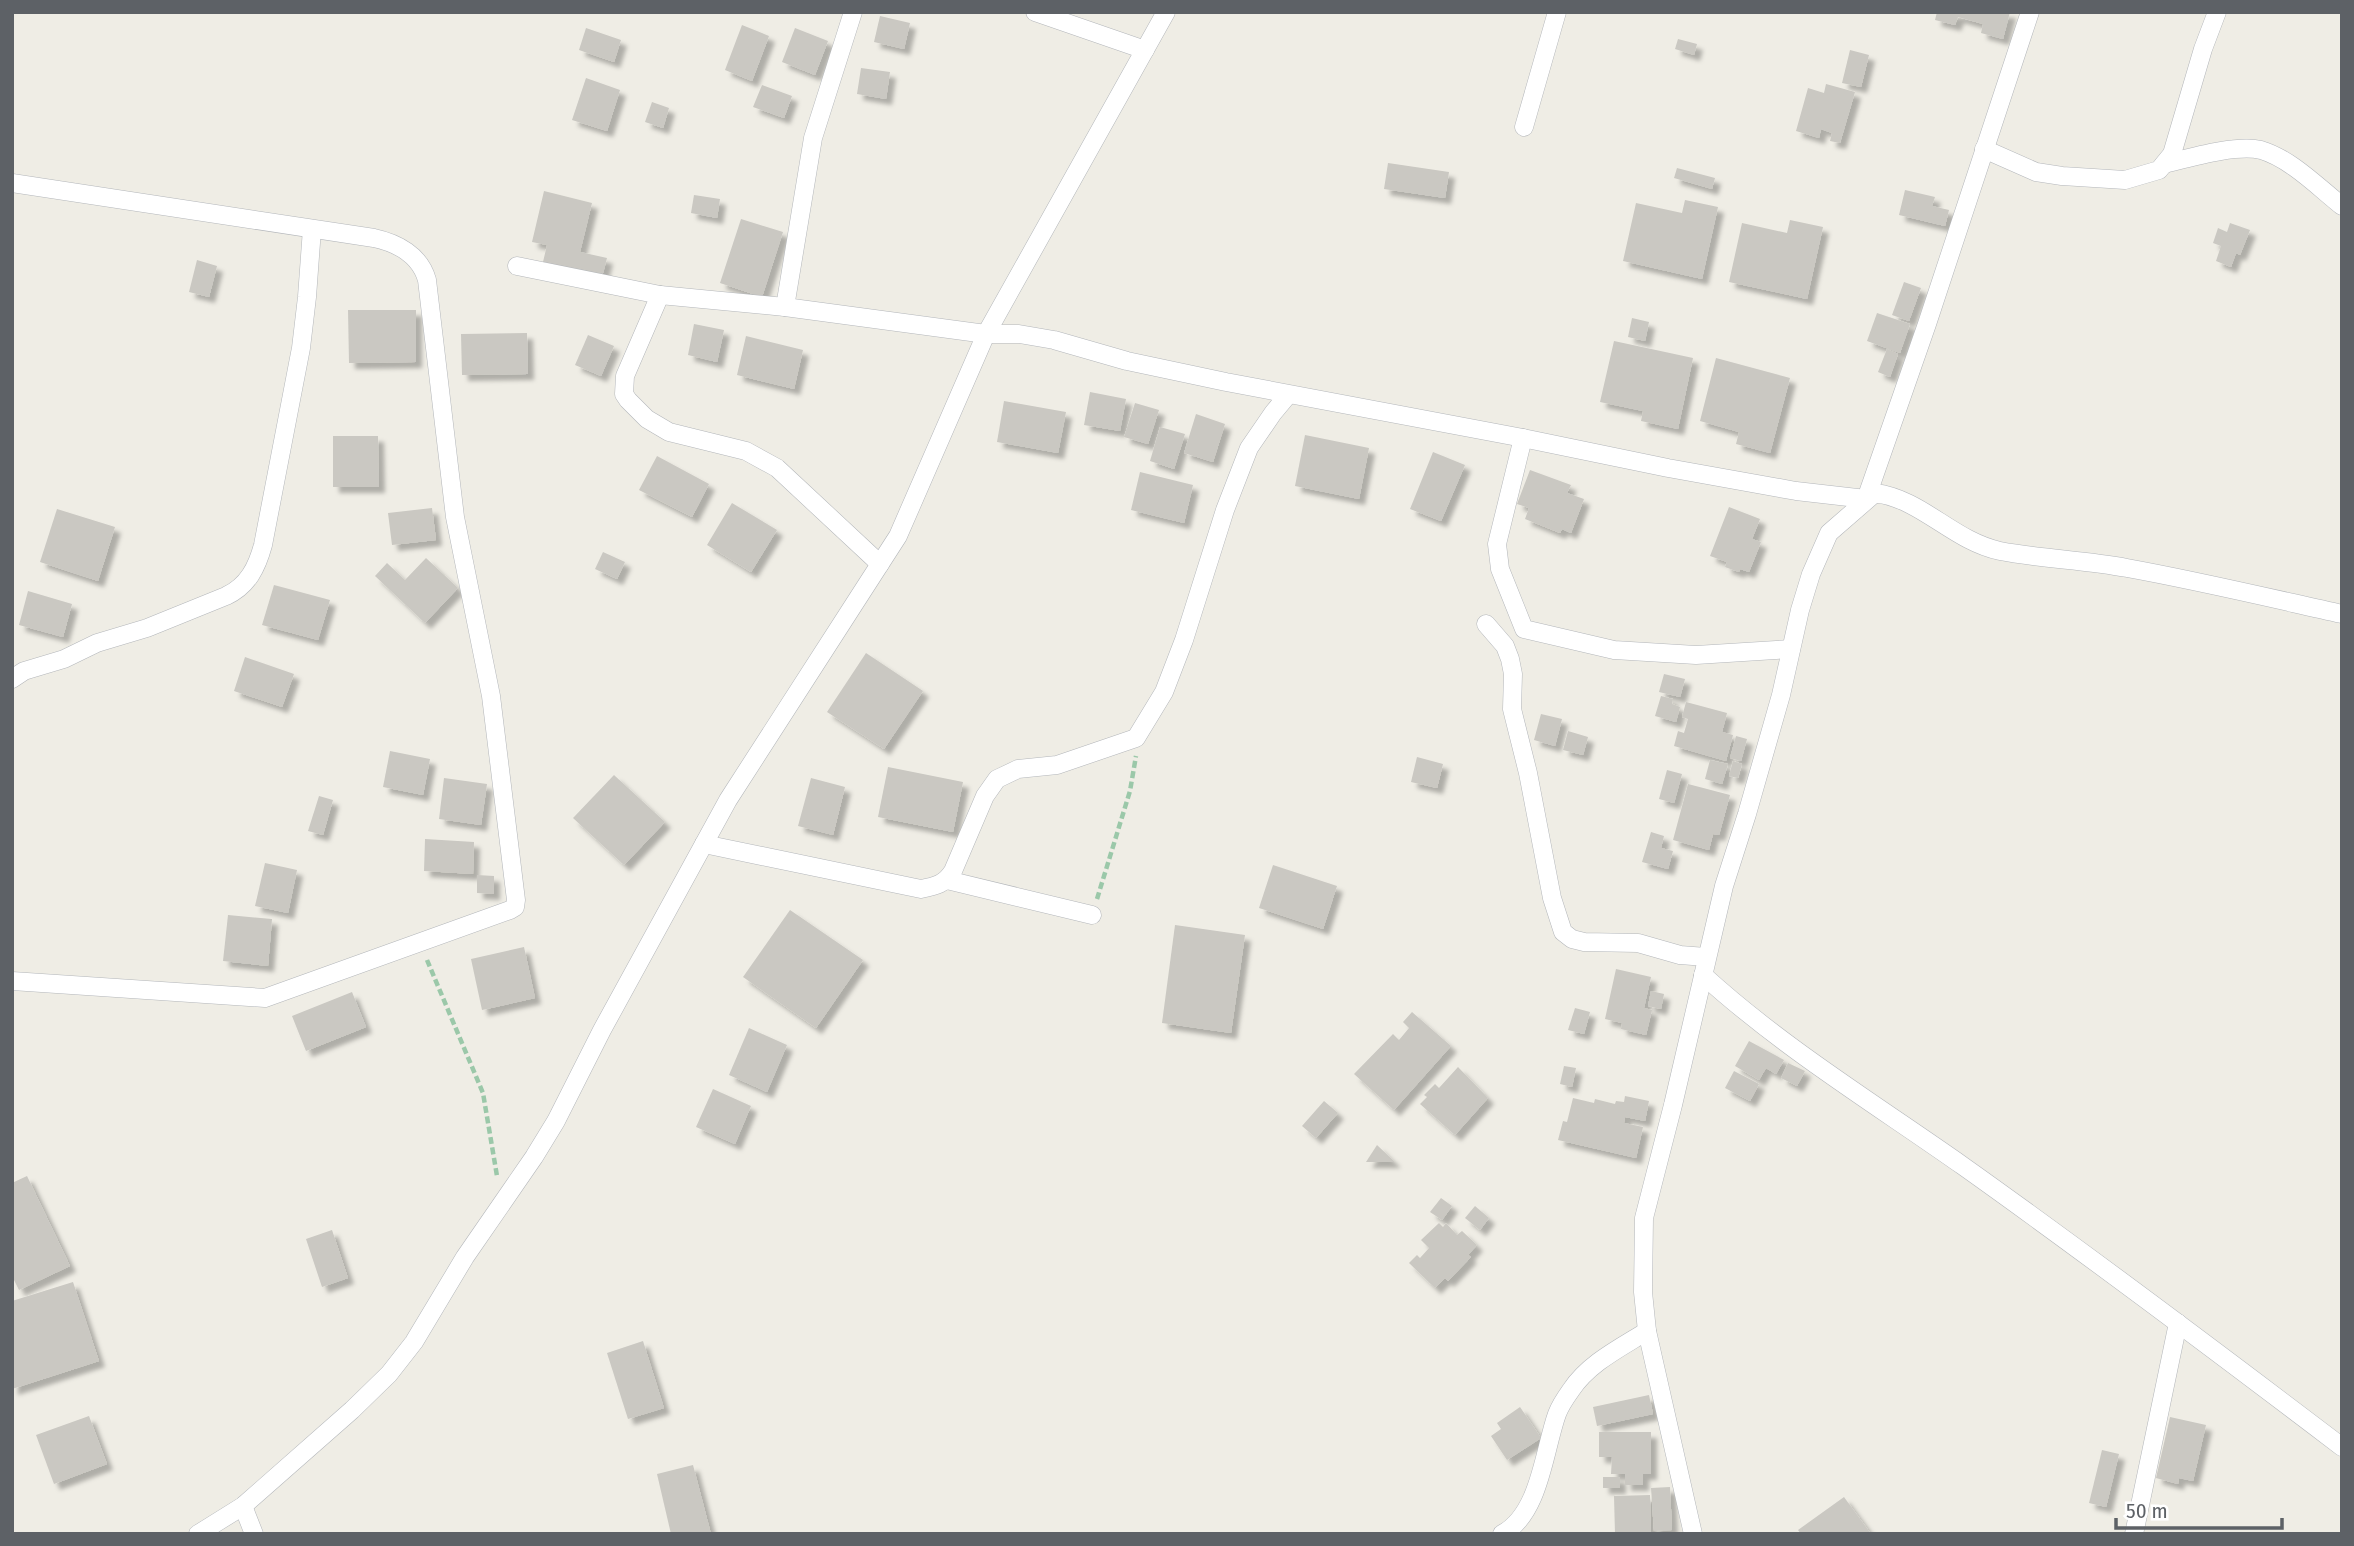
<svg xmlns="http://www.w3.org/2000/svg" width="2354" height="1546" viewBox="0 0 2354 1546" font-family="'Fira Sans Condensed',sans-serif">
  <style>
    .building { fill: #cac8c2; filter: url(#shadow) }
    .lines { fill: none; stroke-linecap: round; stroke-linejoin: round }
    .minor-casing { stroke: #b3b6ba; stroke-width: 19 }
    .path { stroke: #9bc8a9; stroke-width: 4.5; stroke-dasharray: 7 3.5; stroke-linecap: butt }
    .minor { stroke: #fff; stroke-width: 18 }
  </style>
  <defs>
    <filter id="shadow"><feDropShadow dx="6" dy="6" stdDeviation="2" flood-color="#0004"/></filter>
  </defs>
  <rect width="100%" height="100%" fill="#efede5"/>
  <!-- building -->
  <g class="building">
    <polygon points="1937,12 2010,12 2003,39 1981,33 1983,24 1958,17 1955,25 1935,20"/>
    <polygon points="880,16 910,23 904,49 874,42"/>
    <polygon points="742,25 769,36 752,81 725,70"/>
    <polygon points="586,28 621,40 614,62 579,50"/>
    <polygon points="795,28 828,41 815,75 782,62"/>
    <polygon points="1678,39 1697,44 1694,55 1675,49"/>
    <polygon points="1850,50 1869,55 1861,87 1842,83"/>
    <polygon points="861,68 890,72 886,99 857,94"/>
    <polygon points="586,78 620,90 607,131 572,120"/>
    <polygon points="1826,84 1855,92 1840,143 1830,141 1832,133 1821,129 1819,138 1796,131 1808,88 1824,93"/>
    <polygon points="762,85 792,96 784,118 753,107"/>
    <polygon points="652,102 669,108 663,128 645,122"/>
    <polygon points="1388,163 1449,172 1445,198 1384,189"/>
    <polygon points="1677,168 1715,178 1712,189 1674,178"/>
    <polygon points="1905,190 1935,197 1932,206 1949,210 1945,226 1899,215"/>
    <polygon points="544,191 592,203 580,252 607,258 602,277 543,262 547,245 532,242"/>
    <polygon points="694,195 720,199 717,218 691,213"/>
    <polygon points="1685,200 1718,207 1702,279 1623,261 1636,203 1682,213"/>
    <polygon points="741,219 783,232 762,297 720,283"/>
    <polygon points="1790,220 1823,227 1807,299 1729,282 1742,223 1787,233"/>
    <polygon points="2230,223 2250,230 2240,255 2236,253 2231,267 2216,261 2221,246 2213,243 2218,228 2227,232"/>
    <polygon points="197,260 217,266 209,297 189,292"/>
    <polygon points="1904,282 1921,288 1909,321 1892,315"/>
    <polygon points="348,310 416,310 416,362 349,363"/>
    <polygon points="1877,313 1910,324 1900,353 1867,341"/>
    <polygon points="1632,318 1649,322 1645,341 1628,337"/>
    <polygon points="694,324 724,330 717,362 688,355"/>
    <polygon points="527,333 528,374 462,375 461,334"/>
    <polygon points="588,335 614,346 601,376 575,365"/>
    <polygon points="746,336 803,350 794,389 737,375"/>
    <polygon points="1614,341 1693,358 1678,429 1641,421 1643,411 1600,402"/>
    <polygon points="1887,349 1898,354 1890,377 1878,372"/>
    <polygon points="1716,358 1790,378 1770,453 1736,444 1739,432 1700,421"/>
    <polygon points="1090,392 1126,399 1120,431 1084,425"/>
    <polygon points="1004,401 1066,412 1058,453 997,442"/>
    <polygon points="1135,403 1159,410 1148,444 1124,437"/>
    <polygon points="1196,414 1225,424 1213,462 1184,453"/>
    <polygon points="1160,427 1185,434 1174,469 1150,461"/>
    <polygon points="1305,435 1369,448 1359,499 1295,486"/>
    <polygon points="333,436 378,436 379,487 333,487"/>
    <polygon points="1433,452 1465,465 1441,521 1410,509"/>
    <polygon points="657,456 709,484 692,517 639,490"/>
    <polygon points="1530,470 1571,485 1567,493 1584,499 1571,533 1562,529 1560,533 1525,519 1529,508 1517,504"/>
    <polygon points="1140,472 1193,485 1184,523 1131,510"/>
    <polygon points="732,503 777,530 751,572 707,545"/>
    <polygon points="1729,507 1760,519 1752,539 1761,542 1749,572 1740,569 1739,572 1725,567 1727,562 1710,556"/>
    <polygon points="432,508 436,540 392,545 388,513"/>
    <polygon points="57,509 115,527 98,581 40,562"/>
    <polygon points="603,552 625,562 617,579 595,569"/>
    <polygon points="426,558 458,588 425,623 375,576 387,563 405,580"/>
    <polygon points="274,585 330,600 318,640 262,625"/>
    <polygon points="28,591 72,604 63,637 19,625"/>
    <polygon points="866,653 923,691 884,749 827,712"/>
    <polygon points="245,657 294,674 282,707 234,691"/>
    <polygon points="1664,674 1685,679 1680,697 1659,692"/>
    <polygon points="1661,696 1673,699 1672,704 1680,707 1676,722 1655,716"/>
    <polygon points="1686,702 1727,713 1722,732 1733,735 1726,761 1674,746 1678,731 1684,733 1688,719 1682,717"/>
    <polygon points="1541,714 1562,719 1555,746 1534,740"/>
    <polygon points="1568,731 1588,737 1583,755 1563,750"/>
    <polygon points="1736,736 1747,739 1741,761 1730,758"/>
    <polygon points="390,751 430,759 423,795 383,787"/>
    <polygon points="1417,757 1443,764 1437,788 1411,782"/>
    <polygon points="1710,760 1728,764 1722,784 1705,779"/>
    <polygon points="1733,761 1742,764 1738,778 1729,776"/>
    <polygon points="888,767 963,782 953,832 878,817"/>
    <polygon points="1667,770 1682,774 1674,803 1659,799"/>
    <polygon points="614,775 665,822 624,865 573,818"/>
    <polygon points="444,778 487,784 481,825 439,819"/>
    <polygon points="811,778 845,787 833,835 798,826"/>
    <polygon points="1688,784 1730,795 1719,835 1713,834 1709,850 1673,840"/>
    <polygon points="319,796 333,800 323,835 308,831"/>
    <polygon points="1651,832 1664,836 1661,848 1673,851 1668,869 1642,862"/>
    <polygon points="425,839 474,842 473,874 424,871"/>
    <polygon points="265,863 297,870 288,913 255,906"/>
    <polygon points="1273,865 1337,886 1323,929 1259,908"/>
    <polygon points="477,875 494,876 494,894 477,893"/>
    <polygon points="790,910 863,960 816,1028 743,977"/>
    <polygon points="228,915 272,919 268,966 223,961"/>
    <polygon points="1175,925 1245,935 1231,1033 1162,1023"/>
    <polygon points="524,947 535,998 482,1010 471,959"/>
    <polygon points="1616,969 1651,977 1644,1008 1652,1010 1646,1035 1621,1029 1622,1023 1605,1019"/>
    <polygon points="1651,991 1664,994 1661,1009 1648,1006"/>
    <polygon points="352,992 366,1027 306,1051 292,1016"/>
    <polygon points="1575,1008 1590,1012 1584,1034 1568,1030"/>
    <polygon points="1412,1012 1451,1046 1394,1110 1354,1074 1393,1034 1399,1040 1409,1028 1403,1022"/>
    <polygon points="749,1028 787,1045 767,1092 729,1075"/>
    <polygon points="1749,1041 1784,1060 1776,1074 1766,1068 1759,1080 1735,1066"/>
    <polygon points="1788,1063 1805,1071 1797,1086 1781,1078"/>
    <polygon points="1564,1066 1576,1068 1572,1087 1560,1084"/>
    <polygon points="1458,1067 1488,1098 1455,1135 1420,1104 1427,1097 1424,1095 1435,1084 1439,1088"/>
    <polygon points="1734,1071 1759,1084 1750,1101 1725,1088"/>
    <polygon points="713,1089 751,1106 735,1144 696,1127"/>
    <polygon points="1625,1096 1649,1101 1645,1121 1625,1117 1624,1123 1643,1127 1636,1158 1558,1140 1563,1121 1567,1122 1573,1098 1594,1103 1595,1099 1615,1104 1616,1101 1624,1102"/>
    <polygon points="1324,1101 1338,1113 1316,1138 1302,1126"/>
    <polygon points="1377,1145 1395,1162 1366,1162"/>
    <polygon points="27,1176 70,1266 19,1290 12,1276 12,1183"/>
    <polygon points="1441,1198 1452,1206 1442,1220 1430,1212"/>
    <polygon points="1475,1206 1489,1218 1480,1230 1465,1218"/>
    <polygon points="1439,1223 1443,1227 1446,1223 1457,1235 1462,1231 1477,1245 1468,1255 1471,1257 1448,1281 1445,1278 1435,1288 1409,1263 1417,1255 1420,1258 1429,1248 1421,1240"/>
    <polygon points="332,1230 348,1278 322,1287 306,1239"/>
    <polygon points="73,1282 99,1361 12,1389 12,1301"/>
    <polygon points="643,1341 664,1408 628,1419 607,1353"/>
    <polygon points="1649,1395 1653,1414 1597,1426 1593,1407"/>
    <polygon points="1520,1407 1541,1438 1507,1460 1491,1436 1501,1429 1497,1423"/>
    <polygon points="89,1416 107,1464 54,1484 36,1435"/>
    <polygon points="2170,1417 2206,1425 2193,1481 2179,1478 2178,1484 2156,1478"/>
    <polygon points="1599,1432 1651,1432 1651,1474 1643,1474 1643,1485 1625,1485 1625,1474 1611,1474 1612,1457 1599,1457"/>
    <polygon points="2102,1450 2119,1454 2106,1507 2089,1503"/>
    <polygon points="693,1465 711,1534 671,1534 657,1474"/>
    <rect x="1603" y="1477" width="17" height="11"/>
    <polygon points="1670,1487 1672,1530 1654,1531 1651,1488"/>
    <polygon points="1650,1495 1651,1534 1615,1534 1614,1496"/>
    <polygon points="1844,1497 1871,1534 1801,1534 1798,1530"/>
  </g>
  <g class="lines">
    <!-- minor casing -->
    <g class="minor-casing">
      <g id="minor">
        <polyline points="1035,12 1145,50"/>
        <polyline points="1524,127 1557,12"/>
        <polyline points="1984,149 2036,172 2062,176 2125,180 2159,170 2172,154 2203,49 2217,12"/>
        <path d="M2164,164c25,-6 72,-20 97,-14 30,9 57,37 81,56"/>
        <path d="M12,183l362,55c23,5 46,17 53,42l28,237 36,179 25,204 -1,7 -5,3 -245,88 -253,-17"/>
        <polyline points="517,266 660,295 785,307 986,334 1019,334 1054,340 1127,361 1226,382 1523,438 1668,468 1796,491 1866,499"/>
        <polyline points="660,295 625,376 624,394 628,400 647,419 669,432 746,451 777,468 880,564"/>
        <polyline points="785,307 813,138 853,12"/>
        <polyline points="1523,438 1497,544 1500,569 1524,629 1614,650 1696,655 1791,649"/>
        <polyline points="1866,499 1927,324 2030,12"/>
        <polyline points="1486,624 1505,646 1510,659 1513,674 1512,709 1528,773 1552,898 1563,932 1572,939 1584,942 1638,943 1680,955 1706,957"/>
        <path d="M12,679l12,-8 40,-12 33,-16 50,-15 79,-32c22,-10 31,-29 37,-51l38,-197 6,-51 5,-68"/>
        <path d="M704,844l217,45c15,-3 24,-5 32,-18l32,-75 12,-17 21,-10 39,-4 79,-27 28,-46 20,-52 41,-130 24,-62 24,-35 15,-18"/>
        <polyline points="947,880 1092,915"/>
        <path d="M1703,975c79,72 172,129 260,191 128,91 254,186 379,281"/>
        <polyline points="243,1506 254,1534"/>
        <polyline points="198,1534 243,1506 352,1410 389,1374 414,1342 465,1257 534,1157 556,1121 602,1030 728,800 898,536 986,334 1166,12"/>
        <path d="M1502,1534c38,-20 42,-84 55,-120 3,-8 9,-17 14,-24 18,-27 49,-42 76,-59"/>
        <path d="M1693,1534l-46,-203 -4,-39 1,-74 29,-113 51,-219 23,-72 34,-119 19,-85 11,-36 18,-41 46,-40c47,6 78,48 125,58 42,8 85,9 127,17 72,13 143,30 215,46"/>
        <polyline points="2134,1534 2178,1323"/>
      </g>
    </g>
    <!-- path -->
    <g class="path">
      <polyline points="1097,899 1130,791 1136,756"/>
      <polyline points="427,960 483,1093 497,1176"/>
    </g>
    <!-- minor -->
    <use href="#minor" class="minor"/>
  </g>
  <!-- border -->
  <rect width="2354" height="1546" fill="none" stroke="#5d6166" stroke-width="28"/>
  <!-- scale -->
  <path d="M2116 1518v10h166v-10" fill="none" stroke="#5d6166" stroke-width="3.5"/>
  <text x="2126" y="1518" font-size="21" fill="#5d6166" stroke="#ffffff" stroke-width="5" paint-order="stroke">50 m</text>
</svg>
